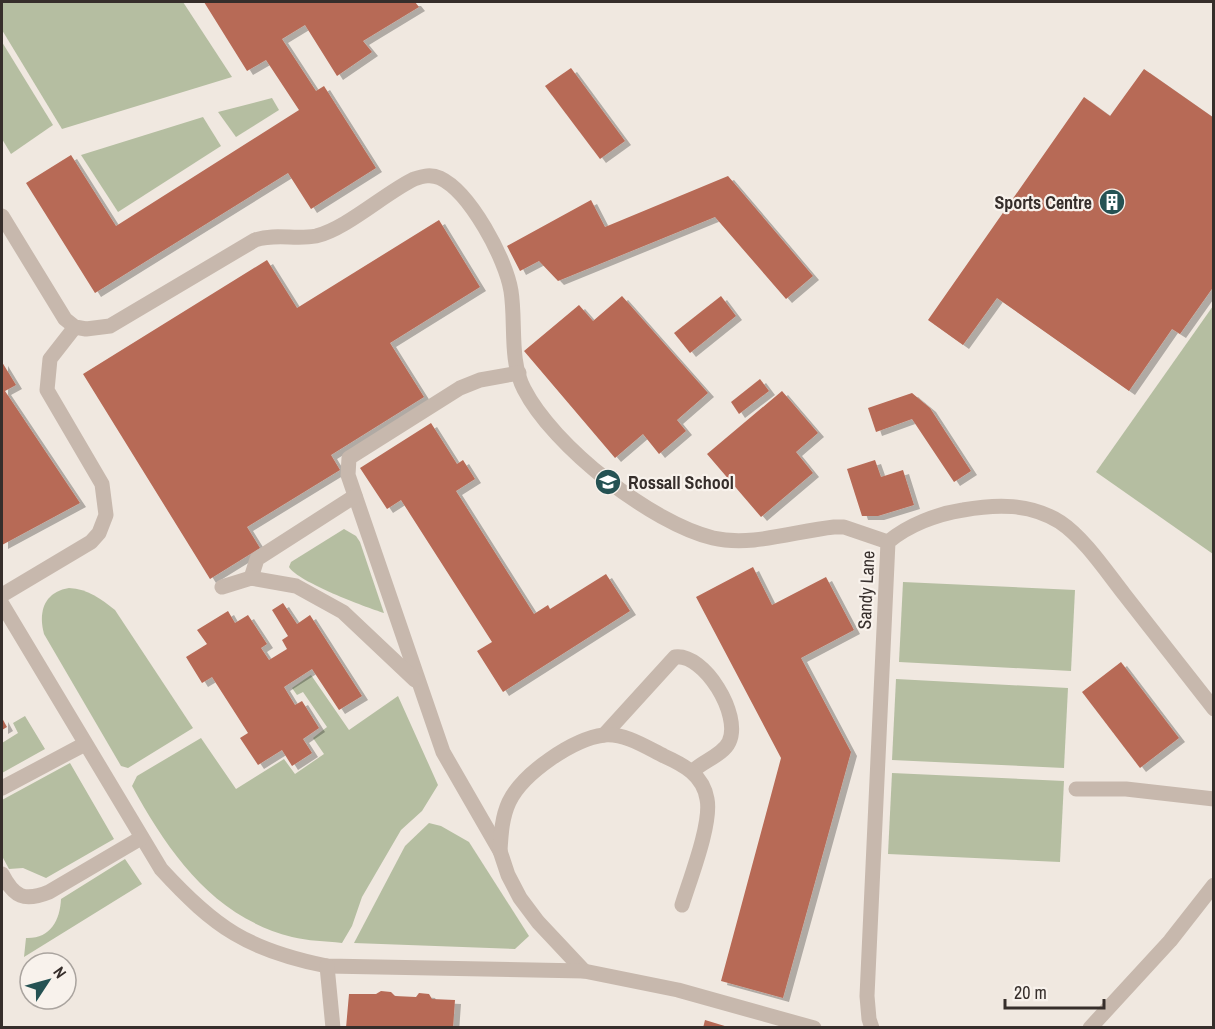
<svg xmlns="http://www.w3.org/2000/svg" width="1215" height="1029" viewBox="0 0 1215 1029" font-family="'Archivo Narrow',sans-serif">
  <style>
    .green { fill: #b5bea1 }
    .building { fill: #b76a56; filter: url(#shadow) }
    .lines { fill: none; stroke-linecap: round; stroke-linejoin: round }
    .lane { stroke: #c7b8ad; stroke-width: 15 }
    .labels { text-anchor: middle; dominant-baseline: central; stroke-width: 4.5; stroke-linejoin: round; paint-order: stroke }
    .poi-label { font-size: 18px; font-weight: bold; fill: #362e2b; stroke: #f8f2ec; text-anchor: end }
    .street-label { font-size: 18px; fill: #362e2b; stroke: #f8f2ec }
  </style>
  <defs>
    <filter id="shadow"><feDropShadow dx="6" dy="4" stdDeviation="0" flood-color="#0004"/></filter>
  </defs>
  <rect width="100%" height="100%" fill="#f0e8e0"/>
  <!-- green -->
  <g class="green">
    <polygon points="2,2 183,2 232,77 62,129 2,30"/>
    <polygon points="2,42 53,125 11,154 2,139"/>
    <polygon points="272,98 279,110 236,137 218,112"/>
    <polygon points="203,117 221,146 118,212 81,155"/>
    <polygon points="1213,306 1213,554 1096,472"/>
    <path d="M344,529l12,7 4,6 24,71c-19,-6 -86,-31 -95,-46l2,-5z"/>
    <polygon points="903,582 1075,590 1071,671 899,662"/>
    <path d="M69,588c19,1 32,11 46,22l78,118 -65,40 -7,-2 -77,-132c-6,-22 0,-42 25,-46z"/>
    <path d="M311,675l38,55 49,-34 40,89 -16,26 -21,19 -39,67 -10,29 -10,17c-17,-2 -34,-2 -50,-6 -79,-20 -123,-84 -160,-151l5,-10 64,-38 35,51 48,-30 11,15 29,-20 -11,-16 14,-11 -24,-35 -6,3 -5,-7z"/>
    <polygon points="896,679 1068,688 1064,768 892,760"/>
    <polygon points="25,716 45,749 2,773 2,743 18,733 13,723"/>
    <polygon points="70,763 114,839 46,878 23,868 9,869 2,856 2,800"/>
    <polygon points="892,773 1064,781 1060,862 888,854"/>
    <polygon points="429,823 441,826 469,842 529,936 515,949 354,943 405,846"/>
    <path d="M125,859l17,25 -118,73 2,-19c24,1 34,-17 35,-39z"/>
  </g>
  <!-- building -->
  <g class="building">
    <polygon points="204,2 415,2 419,7 363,41 372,52 337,76 305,25 282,39 316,91 324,86 376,168 311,209 288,173 95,293 26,183 71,155 116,226 299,110 266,60 247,71"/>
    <polygon points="571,68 625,141 600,159 545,86"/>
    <polygon points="1144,69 1214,118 1214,286 1180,334 1172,329 1129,391 997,298 963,345 928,320 1084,97 1110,116"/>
    <polygon points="728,176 813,276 786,299 715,217 558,281 539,261 520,271 507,246 591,200 605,227"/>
    <polygon points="439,220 480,287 390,343 424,397 331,455 340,470 247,527 260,548 210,579 83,374 267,260 297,308"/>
    <polygon points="622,296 708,393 677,420 686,431 659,454 643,434 615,458 524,351 579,305 593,321"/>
    <polygon points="721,296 736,316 690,353 674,333"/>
    <polygon points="2,362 16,385 5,391 80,503 2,545"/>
    <polygon points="760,379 769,391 739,414 731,402"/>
    <polygon points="782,391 818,433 796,452 813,473 761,517 707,454"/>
    <polygon points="912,393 930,408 971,471 954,482 912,419 876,432 868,408"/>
    <polygon points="431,423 457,464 463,460 475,479 456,491 534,614 548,605 550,609 606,574 630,611 503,692 477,651 492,642 401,500 387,509 360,468"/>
    <polygon points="875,460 881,477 903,470 914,505 878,516 862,516 847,469"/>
    <polygon points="753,567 772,605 826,577 854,630 801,658 851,752 783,998 721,981 781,758 696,597"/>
    <polygon points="283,603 297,624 310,615 362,696 339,710 312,669 284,687 295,705 302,701 319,728 303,739 312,753 292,766 282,750 258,765 240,738 248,733 212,677 202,683 186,657 207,644 197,630 228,611 235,623 248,615 267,644 261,648 269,660 287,649 282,640 288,636 272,610"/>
    <polygon points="1121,662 1179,738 1140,768 1082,692"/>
    <polygon points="2,718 7,727 2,730"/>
    <polygon points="381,991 391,992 395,996 416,997 419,993 429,994 432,999 455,1000 453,1028 346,1028 349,994 376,994"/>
    <polygon points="705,1020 728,1027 728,1028 703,1028"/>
  </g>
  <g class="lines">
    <!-- lane -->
    <g class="lane">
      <path d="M2,216l63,103 10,8 11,2 24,-3 145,-86c21,-7 40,0 61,-4 30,-7 69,-43 98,-57 9,-3 17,-5 26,-1 30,14 66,81 71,113 5,31 -2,69 13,98 29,57 127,134 189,149 39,9 82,-7 121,-11h10l44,15"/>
      <polyline points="519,373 480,380 460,388 349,458 348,475 443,752 500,851 508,875 520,898 538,922 584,971"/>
      <polyline points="251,578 257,559 355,496"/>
      <polyline points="222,587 251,578 296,586 343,612 415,680"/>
      <polyline points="2,595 91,542 99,533 106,515 102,484 47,390 50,359 75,327"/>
      <path d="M2,604l159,265c54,59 87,81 166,97l257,5 94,19 136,38"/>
      <path d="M604,735l71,-78c29,-4 67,58 54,85 -6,13 -26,19 -36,29"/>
      <polyline points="2,788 85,744"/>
      <polyline points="1076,789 1126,789 1214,799"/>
      <path d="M500,851c1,-17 2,-34 9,-49 14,-29 64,-63 95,-67 21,-2 42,12 60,21 20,9 39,19 43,43 5,24 -17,80 -25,106"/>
      <path d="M2,874c12,23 22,28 47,18l92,-54"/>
      <polyline points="327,966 333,1028"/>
      <path d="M872,1028l-3,-9 -2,-23 21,-454c20,-17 49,-28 75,-32 33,-6 67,-7 97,12 24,16 46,49 64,72 30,38 60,77 90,115"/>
      <polyline points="1090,1028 1170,941 1214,885"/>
    </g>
  </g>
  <!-- icons -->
  <defs>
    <g id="building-disc" transform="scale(1.35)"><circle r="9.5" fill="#255253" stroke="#f8f2ec"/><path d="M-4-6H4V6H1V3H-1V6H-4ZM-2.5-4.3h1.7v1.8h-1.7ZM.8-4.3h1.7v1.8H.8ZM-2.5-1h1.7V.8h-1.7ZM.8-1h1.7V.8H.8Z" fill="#fff"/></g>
    <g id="school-disc" transform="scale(1.35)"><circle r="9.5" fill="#255253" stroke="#f8f2ec"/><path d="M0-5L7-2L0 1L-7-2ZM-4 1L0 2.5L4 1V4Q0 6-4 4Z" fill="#fff"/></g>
  </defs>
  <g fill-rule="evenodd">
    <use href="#building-disc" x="1112" y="202"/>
    <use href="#school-disc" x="608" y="482"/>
  </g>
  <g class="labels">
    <!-- poi labels -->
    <g class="poi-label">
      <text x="1092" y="202">Sports Centre</text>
      <text x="628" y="482" text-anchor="start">Rossall School</text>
    </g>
    <!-- street labels -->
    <g class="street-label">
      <text transform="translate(866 590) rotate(-87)">Sandy Lane</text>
    </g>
  </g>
  <!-- border -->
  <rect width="1215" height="1029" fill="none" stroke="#362e2b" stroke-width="6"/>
  <!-- north arrow -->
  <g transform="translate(48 981) rotate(54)"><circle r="28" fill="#f8f2ec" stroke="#aaa49f" stroke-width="1.5"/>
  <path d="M0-4.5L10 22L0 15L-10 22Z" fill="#255253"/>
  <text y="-9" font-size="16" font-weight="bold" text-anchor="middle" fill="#362e2b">N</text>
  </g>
  <!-- scale -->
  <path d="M1005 999v9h99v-9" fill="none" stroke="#362e2b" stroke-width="3"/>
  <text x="1014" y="999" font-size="18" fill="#362e2b" stroke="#f8f2ec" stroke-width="4.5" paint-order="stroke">20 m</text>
</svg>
